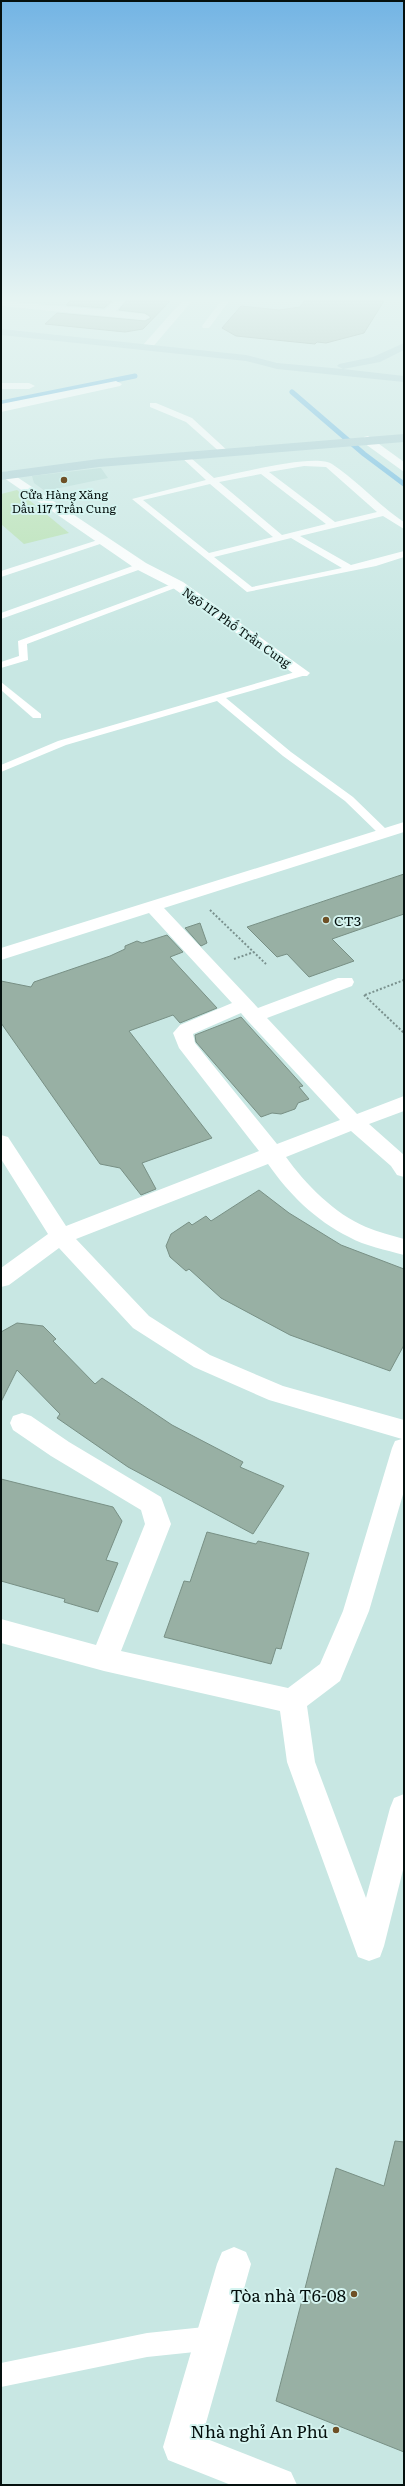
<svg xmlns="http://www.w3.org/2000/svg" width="405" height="2486" viewBox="0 0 405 2486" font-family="Literata,serif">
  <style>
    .built { fill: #b3dad5 }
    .green { fill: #b6e0b0 }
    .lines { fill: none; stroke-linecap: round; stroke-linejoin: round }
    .stream { stroke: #65b5df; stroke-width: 5 }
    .building { fill: #98b0a4; stroke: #789085 }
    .path { stroke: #7a918e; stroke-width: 2; stroke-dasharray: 2 2; stroke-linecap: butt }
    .lane { fill: #fff; fill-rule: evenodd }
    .street { fill: #fff; fill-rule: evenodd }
    .secondary { fill: #a7ccd1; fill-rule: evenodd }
    .poi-dot { fill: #6f5026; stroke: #d5f4f0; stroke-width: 1.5 }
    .labels { text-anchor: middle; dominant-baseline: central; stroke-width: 4; stroke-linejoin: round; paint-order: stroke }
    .far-poi-label { font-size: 12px; fill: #05100e; stroke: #d5f4f0 }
    .far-street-label { font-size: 12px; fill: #05100e; stroke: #d5f4f0 }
    .poi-label { font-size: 14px; fill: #05100e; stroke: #d5f4f0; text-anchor: start }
    .near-poi-label { font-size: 17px; fill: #05100e; stroke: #d5f4f0; text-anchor: end }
  </style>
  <rect width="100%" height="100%" fill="#c8e7e3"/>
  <!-- built -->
  <polygon class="built" points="101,468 108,478 45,491 34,483 32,476"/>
  <!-- green -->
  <polygon class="green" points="17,490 69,533 24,544 1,524 1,494"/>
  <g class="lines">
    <!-- stream -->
    <g class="stream">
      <polyline points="292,392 364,454 404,484"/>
      <polyline points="1,403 135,376"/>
    </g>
  </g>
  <!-- building -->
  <g class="building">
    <polygon points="70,301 112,301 104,308 66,305"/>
    <polygon points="126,301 170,301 143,329 125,332 45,324 57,313 145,321 151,318 145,313 119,310"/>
    <polygon points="304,301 384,301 364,333 326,343 317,342 315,344 236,336 222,328 241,306 279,310 300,307"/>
    <polygon points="404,874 404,914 332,939 354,961 309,977 287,954 277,957 247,927"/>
    <polygon points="200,923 207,943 201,946 185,928"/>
    <polygon points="167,935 183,952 170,957 217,1008 180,1023 173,1015 129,1031 212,1138 142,1163 156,1189 141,1195 120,1168 100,1164 1,1023 1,981 31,987 34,982 110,956 125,949 125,946 137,941 142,943"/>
    <polygon points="241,1017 303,1086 299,1087 309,1099 298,1103 295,1109 281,1114 272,1113 261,1117 196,1042 195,1035"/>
    <polygon points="259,1190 289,1213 341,1245 404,1269 404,1345 390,1371 290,1335 221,1298 189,1269 186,1271 170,1257 166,1246 171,1234 189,1222 192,1225 206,1216 211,1221"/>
    <polygon points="17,1323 43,1326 56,1339 53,1341 95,1384 102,1378 172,1425 243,1462 240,1467 284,1486 253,1534 128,1467 57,1418 60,1414 17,1370 1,1402 1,1332"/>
    <polygon points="1,1479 113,1507 122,1521 106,1560 118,1563 98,1612 64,1602 65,1599 1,1581"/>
    <polygon points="207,1532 256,1544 258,1541 309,1553 281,1649 276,1648 271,1664 164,1637 184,1581 190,1582"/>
    <polygon points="395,2141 404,2142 404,2452 276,2401 336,2168 384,2186"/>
  </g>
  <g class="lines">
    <!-- path -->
    <g class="path">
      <polyline points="210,910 266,964"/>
      <polyline points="234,959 254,952"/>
      <polyline points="364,995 404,1033"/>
      <polyline points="365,995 404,980"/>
    </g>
    <!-- lane -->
    <g class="lane">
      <polygon points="221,301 229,301 209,328 203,328 202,326"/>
      <polygon points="150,403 156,403 192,418 229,452 222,454 186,422 150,407"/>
      <path d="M184,452l30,26c22,-4 101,-25 118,-14 26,17 46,41 72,58v7l-21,-13 -83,20 51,29 53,-14v6l-28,9 -129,26 -115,-93 74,-19 -25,-23 -1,-2zM304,466l22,1 51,45 -42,10 -66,-50zM261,474l65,50 -44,11 -63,-53zM210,484l63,53 -64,16 -66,-53zM291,538l51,30 -90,19 -38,-30z"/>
      <polygon points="101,539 109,541 1,577 1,571"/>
      <polygon points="141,563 144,564 144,568 1,619 1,613"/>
      <polygon points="175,583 183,585 27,644 28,660 1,668 1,662 19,656 18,641"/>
      <polygon points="302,670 307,673 306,675 226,698 291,752 353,797 388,831 388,835 380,835 345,801 283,756 217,701 66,745 1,772 1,765 58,741"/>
      <polygon points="1,682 41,714 41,718 33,718 1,690"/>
      <polygon points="214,2326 223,2329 226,2338 223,2347 214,2350 147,2357 1,2387 1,2363 147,2333"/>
    </g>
    <!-- street -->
    <g class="street">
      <polygon points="1,301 105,310 114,301 125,301 116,311 145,314 150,317 145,320 1,306"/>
      <polygon points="182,301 192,301 151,349 143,349 143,345"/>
      <polygon points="116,381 122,384 120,386 1,412 1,404"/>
      <polygon points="1,383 29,383 35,386 29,389 1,389"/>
      <polygon points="368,436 404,462 404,472 364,443 362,440 364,437"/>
      <polygon points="8,471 146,563 183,582 310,673 307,676 297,676 173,588 136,569 4,478 2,475 4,472"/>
      <path d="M404,822v10l-240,76 94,100 80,-30h14l2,4 -2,4 -85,32 90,96 47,-18v15l-35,13 35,31v22l-7,-2 -6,-9 -40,-35 -65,26c19,27 49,57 80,70 12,5 25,8 38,12v16c-18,-5 -39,-9 -55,-18 -34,-17 -60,-43 -81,-73l-192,75 73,77 61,39 73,31 121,34v71l-35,120 -29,70 -33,25 8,56 51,136 24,-90 4,-10 10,-4v72l-20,80 -4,11 -11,4 -11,-4 -4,-11 -67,-184 -7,-51 -176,-40 -103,-28v-24l95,26 49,-121 -4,-14 -90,-54 -38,-26 -3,-7 3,-7 9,-3 9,3 38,26 92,55 10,27 -50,127 167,37 32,-24 23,-53 49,-163 3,-7 7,-2 -133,-39 -75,-33 -61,-39 -74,-80 -50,37 -8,2v-19l47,-34 -47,-75v-24l7,2 58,89 193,-75 -80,-103 -6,-15 7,-8 52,-22 -83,-90 -148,47v-12zM241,1013l6,7 93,100 -63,24 -82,-101 -2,-9z"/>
      <polygon points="234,2247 246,2252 251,2264 202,2437 291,2472 297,2485 231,2485 168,2460 163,2447 217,2264 222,2252"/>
    </g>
    <!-- secondary -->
    <g class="secondary">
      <polygon points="1,329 246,355 277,363 343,369 337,366 339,364 373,357 404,343 404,350 380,362 343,369 404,376 404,382 277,369 246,361 1,335"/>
      <polygon points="404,434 404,442 99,467 1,480 1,472 99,459"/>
    </g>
  </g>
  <!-- sky -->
  <linearGradient id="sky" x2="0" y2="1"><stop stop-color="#73b4e4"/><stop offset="0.46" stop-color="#e6f4f2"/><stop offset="1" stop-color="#e6f4f2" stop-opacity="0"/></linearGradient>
  <rect width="405" height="649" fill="url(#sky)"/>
  <!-- markers -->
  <g class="poi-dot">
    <circle cx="64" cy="480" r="4"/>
    <circle cx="326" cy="920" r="4"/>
    <circle cx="354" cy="2294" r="4"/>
    <circle cx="336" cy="2430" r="4"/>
  </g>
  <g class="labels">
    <!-- far-poi labels -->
    <g class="far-poi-label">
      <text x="64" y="494">Cửa Hàng Xăng<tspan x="64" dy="14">Dầu 117 Trần Cung</tspan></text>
    </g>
    <!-- far-street labels -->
    <g class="far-street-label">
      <text transform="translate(237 627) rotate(35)">Ngõ 117 Phố Trần Cung</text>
    </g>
    <!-- poi labels -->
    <g class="poi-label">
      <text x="334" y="920">CT3</text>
    </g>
    <!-- near-poi labels -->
    <g class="near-poi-label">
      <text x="346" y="2294">Tòa nhà T6-08</text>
      <text x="328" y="2430">Nhà nghỉ An Phú</text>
    </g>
  </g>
  <!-- border -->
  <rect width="405" height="2486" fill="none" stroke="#05100e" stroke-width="4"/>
</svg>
